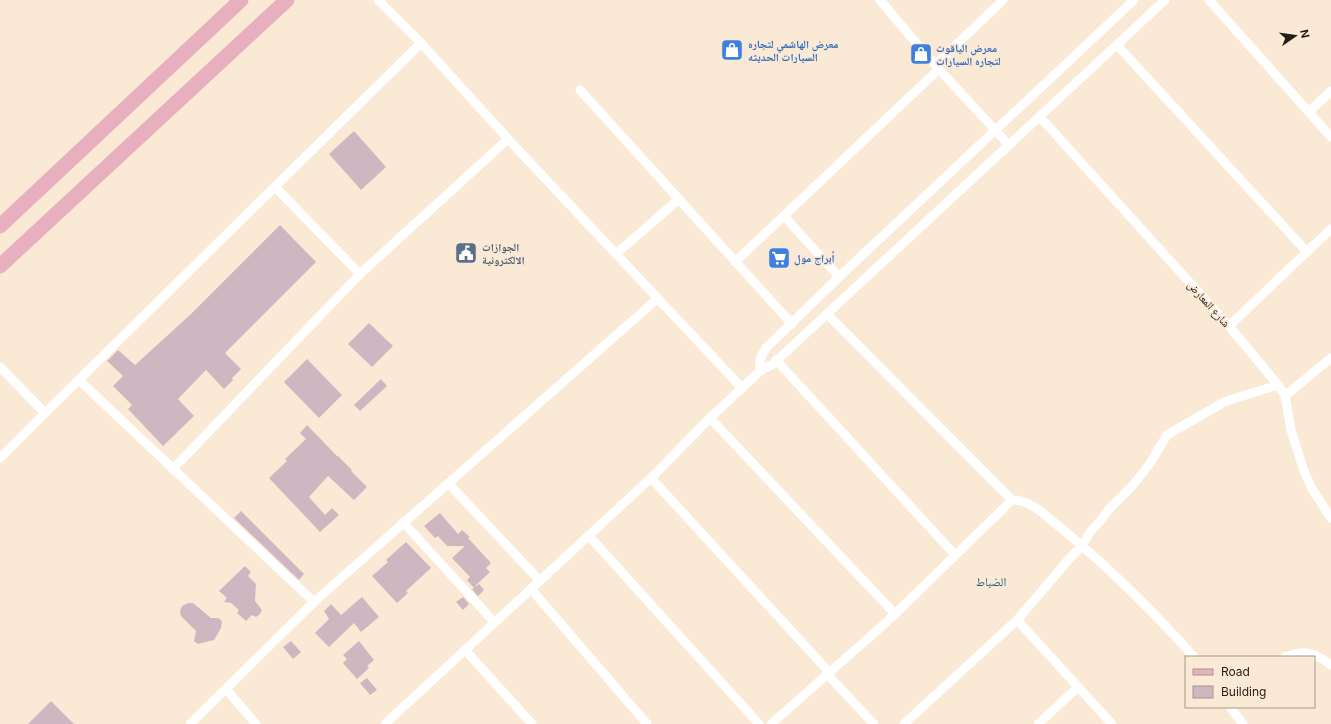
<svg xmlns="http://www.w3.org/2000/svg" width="1331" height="724" viewBox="0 0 1331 724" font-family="Inter,'Noto Naskh Arabic',sans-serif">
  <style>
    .building { fill: #cfb7c2 }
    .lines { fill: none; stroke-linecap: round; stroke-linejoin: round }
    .street { stroke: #fff; stroke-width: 9 }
    .primary { stroke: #e8b0be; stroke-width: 15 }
    .labels { text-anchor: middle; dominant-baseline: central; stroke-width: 3.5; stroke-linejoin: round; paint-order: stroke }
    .shop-label { font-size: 11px; font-weight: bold; fill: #366cbe; stroke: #faead5; text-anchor: start }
    .service-label { font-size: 11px; font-weight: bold; fill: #4e5e75; stroke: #faead5; text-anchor: start }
    .street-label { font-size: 11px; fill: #241e17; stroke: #faead5 }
    .neighbourhood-label { font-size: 12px; fill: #175c78; stroke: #faead5 }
  </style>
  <rect width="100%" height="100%" fill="#faead5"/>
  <!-- building -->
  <g class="building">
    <polygon points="354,131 386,167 361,190 329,154"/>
    <polygon points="280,225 316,262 225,353 241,369 232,378 233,380 224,389 206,370 178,399 194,416 163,446 128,409 132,405 113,386 123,376 107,361 118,350 135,365 190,315"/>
    <polygon points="369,323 393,346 372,367 348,344"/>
    <polygon points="307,359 342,395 319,418 284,382"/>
    <polygon points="381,379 387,386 360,411 354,405"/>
    <polygon points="307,425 337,456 338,456 352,470 351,471 367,487 354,500 328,476 309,497 325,515 332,508 339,515 320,532 269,478 287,461 285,459 306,439 300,433"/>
    <polygon points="241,511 304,574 299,580 234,518"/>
    <polygon points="440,513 458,534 462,530 470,537 468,538 491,563 486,568 490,572 474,587 479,584 484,590 478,596 472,589 474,588 467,580 470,577 452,558 465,546 447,546 438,536 435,538 424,526"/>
    <polygon points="406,542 431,568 406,591 408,593 397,603 372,576 388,562 386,560"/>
    <polygon points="245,566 251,572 248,576 256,584 255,601 262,610 260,614 256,617 252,615 246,621 237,613 239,610 231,603 224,602 227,598 219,591"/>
    <polygon points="362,597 379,617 361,632 354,623 329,647 315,633 329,619 324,611 331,604 341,615"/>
    <polygon points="463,597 469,604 463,610 456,602"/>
    <polygon points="188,603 193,603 211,618 218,618 222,621 221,628 214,640 198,644 194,641 196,631 181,616 180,611 182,606"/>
    <polygon points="291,641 301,652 293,659 283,647"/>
    <polygon points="359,641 374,660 367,666 369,668 357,679 343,663 347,659 343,655"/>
    <polygon points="367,678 377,690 370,695 360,683"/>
    <polygon points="51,701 74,724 28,724"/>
  </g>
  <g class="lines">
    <!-- street -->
    <g class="street">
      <polyline points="378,0 421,43 508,139 742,388"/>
      <polyline points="880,0 935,65 1009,145"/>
      <polyline points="1209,0 1331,137"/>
      <polyline points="1117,45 1307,252"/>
      <polyline points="935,65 1003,0"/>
      <polyline points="580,90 792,324"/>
      <polyline points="1309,112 1331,91"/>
      <polyline points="1040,117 1229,326 1278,385 1285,396 1291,430 1304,471 1312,489 1331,518"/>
      <polyline points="784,216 839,277"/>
      <polyline points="616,254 679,199"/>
      <polyline points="735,262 939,69"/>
      <polyline points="360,274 508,139"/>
      <path d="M827,314l185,186c3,0 6,0 9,1 15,4 28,18 40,27 47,39 92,83 133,129"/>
      <polyline points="1229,326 1331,229"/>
      <polyline points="776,360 955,555"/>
      <polyline points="0,367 45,413 421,43"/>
      <polyline points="760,371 760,359 766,348 839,277 1134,0"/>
      <polyline points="79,380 314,602 657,299"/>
      <polyline points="1285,396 1331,358"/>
      <polyline points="710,418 895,614"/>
      <polyline points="0,458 45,413"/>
      <polyline points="173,469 360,274 275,187"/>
      <polyline points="651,478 830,673"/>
      <polyline points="448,483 540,581"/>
      <polyline points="403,522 495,623"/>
      <polyline points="589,536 759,724"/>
      <polyline points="531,589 647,724"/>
      <polyline points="1017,620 1112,724"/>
      <polyline points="465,650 532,724"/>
      <path d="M1285,657c20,-8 29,-5 46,8"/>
      <polyline points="828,675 874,724"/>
      <polyline points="226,689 256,724"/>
      <polyline points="1230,707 1243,724"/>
      <polyline points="190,724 314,602"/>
      <polyline points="385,724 651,478 710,418 760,371 773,364 1165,0"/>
      <polyline points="771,724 890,619 1012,500"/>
      <polyline points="904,724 1017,620 1070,558 1082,546 1090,532 1101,520 1110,508 1132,486 1149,465 1167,435 1226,401 1278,385"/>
      <polyline points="1038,724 1078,687"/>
    </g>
    <!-- primary -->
    <g class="primary">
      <polyline points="0,226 241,0"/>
      <polyline points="0,266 287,0"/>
    </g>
  </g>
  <!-- icons -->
  <defs>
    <g id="shop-square" transform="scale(1.15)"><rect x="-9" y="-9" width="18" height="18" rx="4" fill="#3f7fe0" stroke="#faead5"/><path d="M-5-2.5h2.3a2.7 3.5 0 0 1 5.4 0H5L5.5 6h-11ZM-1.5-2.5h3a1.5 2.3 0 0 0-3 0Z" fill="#fff"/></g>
    <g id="civic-square" transform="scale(1.15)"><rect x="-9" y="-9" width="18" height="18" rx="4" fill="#5c6f8a" stroke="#faead5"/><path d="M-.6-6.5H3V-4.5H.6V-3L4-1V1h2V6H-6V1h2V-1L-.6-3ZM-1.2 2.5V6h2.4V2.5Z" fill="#fff"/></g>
    <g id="supermarket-square" transform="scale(1.15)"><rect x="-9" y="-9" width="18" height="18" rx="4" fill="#3f7fe0" stroke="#faead5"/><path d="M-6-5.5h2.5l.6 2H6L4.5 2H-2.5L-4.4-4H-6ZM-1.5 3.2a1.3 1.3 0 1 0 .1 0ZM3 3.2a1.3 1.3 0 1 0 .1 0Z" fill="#fff"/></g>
  </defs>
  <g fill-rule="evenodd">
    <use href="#shop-square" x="732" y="50"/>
    <use href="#shop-square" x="921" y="54"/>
    <use href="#civic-square" x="466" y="253"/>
    <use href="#supermarket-square" x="779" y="258"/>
  </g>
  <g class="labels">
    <!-- shop labels -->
    <g class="shop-label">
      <text x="748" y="44">معرض الهاشمي لتجاره<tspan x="748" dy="13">السيارات الحديثه</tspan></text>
      <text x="936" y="48">معرض الياقوت<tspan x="936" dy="13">لتجاره السيارات</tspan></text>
      <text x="794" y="258">أبراج مول</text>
    </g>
    <!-- service labels -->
    <g class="service-label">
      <text x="482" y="247">الجوازات<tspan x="482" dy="13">الالكترونية</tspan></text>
    </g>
    <!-- street labels -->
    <g class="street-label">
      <text transform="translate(1209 304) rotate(48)">شارع المعارض</text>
    </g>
    <!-- neighbourhood labels -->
    <g class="neighbourhood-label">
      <text x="991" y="581">الضباط</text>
    </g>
  </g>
  <!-- legend -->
  <rect x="1185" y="656" width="130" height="52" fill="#faead5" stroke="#a49889"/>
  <rect x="1193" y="669" width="20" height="6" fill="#e8b0be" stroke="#a49889"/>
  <text x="1221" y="676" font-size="12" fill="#241e17">Road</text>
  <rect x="1193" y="686" width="20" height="12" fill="#cfb7c2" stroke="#a49889"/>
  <text x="1221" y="696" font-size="12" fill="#241e17">Building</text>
  <!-- north arrow -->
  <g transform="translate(1295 36) rotate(77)" stroke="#faead5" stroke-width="3" paint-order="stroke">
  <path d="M0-3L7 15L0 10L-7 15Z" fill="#241e17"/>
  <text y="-6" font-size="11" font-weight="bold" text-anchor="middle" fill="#241e17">N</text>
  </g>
</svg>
